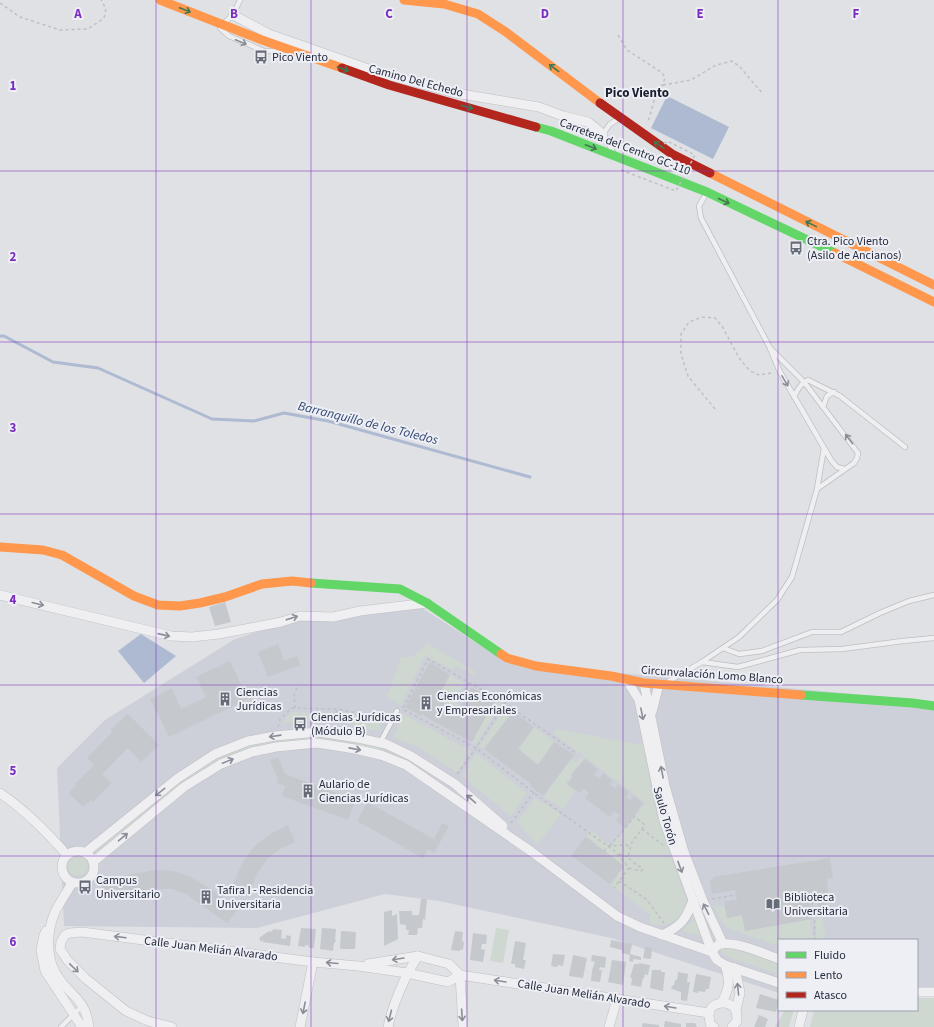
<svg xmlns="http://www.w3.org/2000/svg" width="934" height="1027" viewBox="0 0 934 1027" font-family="'Source Sans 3',sans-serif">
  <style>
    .built { fill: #cdd0d8 }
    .green { fill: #ced8d0 }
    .water { fill: #adbad1 }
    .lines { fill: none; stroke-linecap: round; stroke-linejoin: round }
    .stream { stroke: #adbad1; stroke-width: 3 }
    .building { fill: #c5c8cc }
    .lane-casing { stroke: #bebfc3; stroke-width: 6 }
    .street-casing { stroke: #bebfc3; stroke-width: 10 }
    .path { stroke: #bfbfc5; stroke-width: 1.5; stroke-dasharray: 3 3; stroke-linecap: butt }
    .lane { stroke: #efeff2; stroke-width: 4.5 }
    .street { stroke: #efeff2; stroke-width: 9 }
    .fast { stroke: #63d668; stroke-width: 9 }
    .slow { stroke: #ff974d; stroke-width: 9 }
    .jam { stroke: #b3261e; stroke-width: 9 }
    .path-bridge { stroke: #bfbfc5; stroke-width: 1.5; stroke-dasharray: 3 3; stroke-linecap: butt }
    .oneway { stroke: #427851 }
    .oneway2 { stroke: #8b8e98 }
    .grid { fill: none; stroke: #7b2cbf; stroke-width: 1; stroke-opacity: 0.55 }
    .labels { text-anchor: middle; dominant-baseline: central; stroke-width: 4; stroke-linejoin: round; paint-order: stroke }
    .poi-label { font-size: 12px; fill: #272c3e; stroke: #edeff5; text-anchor: start }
    .street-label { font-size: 12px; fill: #272c3e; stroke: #edeff5 }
    .neighbourhood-label { font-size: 13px; font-weight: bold; fill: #191e2e; stroke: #edeff5 }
    .water-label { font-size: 13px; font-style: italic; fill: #314672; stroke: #edeff5 }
    .grid-label { font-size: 13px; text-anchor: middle; font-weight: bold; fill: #7b2cbf; stroke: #edeff5; stroke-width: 4; stroke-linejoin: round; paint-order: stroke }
  </style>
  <rect width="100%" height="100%" fill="#dfe1e5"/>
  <!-- built -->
  <polygon class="built" points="414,603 508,663 934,701 934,997 917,997 917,940 779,940 779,993 611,938 439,901 385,894 257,928 64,926 57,768 105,720 235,639 300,618"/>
  <!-- green -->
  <g class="green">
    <path d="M427,643l49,29 -2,3 -18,-10 -3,5 -28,-15 -24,50 -19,-12 6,1 13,-37c13,1 18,-4 26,-14z"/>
    <polygon points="450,675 464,684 454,702 461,706 458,711 437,699"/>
    <polygon points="495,700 501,704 476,744 472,742"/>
    <polygon points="505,707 513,711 484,749 480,746"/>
    <polygon points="291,712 336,714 340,723 323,721 282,723"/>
    <polygon points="341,714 379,722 381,732 345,723"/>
    <polygon points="403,714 471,751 457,773 422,749 394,737 399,724 395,722"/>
    <polygon points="534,727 554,742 538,765 519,749"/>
    <path d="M556,729l87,16 13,68 31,89c-6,19 -18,25 -37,22v-9l-39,-30 13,-19 -38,-29 4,-7 21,16 35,-43 -93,-70z"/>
    <polygon points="324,736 375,745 379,747 378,752 278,744 277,739"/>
    <polygon points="270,740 271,745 251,750 161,802 158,798 211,761 241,748"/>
    <polygon points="476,753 527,793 511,816 463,777 463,776 462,775"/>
    <polygon points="581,756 584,759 579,767 577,766 571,775 572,776 566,784 575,790 563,809 544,797 571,759 576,762"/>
    <polygon points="535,798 561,814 538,844 531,838 517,822"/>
    <polygon points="153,803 156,806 98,853 94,853 93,851"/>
    <circle cx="78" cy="866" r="10"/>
    <polygon points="724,905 727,918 742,915 745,931 810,919 813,940 779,940 779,946 728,928 722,922 714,907"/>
    <polygon points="694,915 704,937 682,931 691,922"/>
    <polygon points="822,917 826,940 817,940 815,919"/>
    <polygon points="496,928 509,930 503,963 490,961"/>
    <polygon points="727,948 737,950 779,964 779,974 733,959 721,952 722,949"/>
    <polygon points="917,998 934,998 934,1027 810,1027 814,1010 917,1010"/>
    <polygon points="785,1010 794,1010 789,1027 775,1027"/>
  </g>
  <!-- water -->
  <g class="water">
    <polygon points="667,96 729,127 713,159 651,128"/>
    <polygon points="141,634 176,656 144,683 118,651"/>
  </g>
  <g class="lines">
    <!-- stream -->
    <polyline class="stream" points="0,336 4,336 53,362 98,368 212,419 254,421 284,413 328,421 530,477"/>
  </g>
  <!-- building -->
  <g class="building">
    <polygon points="225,602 231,622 215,626 209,607"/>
    <polygon points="278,644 284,661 297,656 300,665 268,677 258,652"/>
    <polygon points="230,661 248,699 169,737 150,699 172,688 181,709 206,697 196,677"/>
    <polygon points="430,662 450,675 437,699 458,711 471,687 495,700 472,742 421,714 421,716 405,707"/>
    <polygon points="513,711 534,727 518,749 538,765 554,742 574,755 543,796 530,786 531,784 484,749"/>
    <polygon points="128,714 159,745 141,762 128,748 102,774 111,783 93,802 91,800 83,807 69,793 76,785 75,784 94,765 87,758 112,732 110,730"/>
    <polygon points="278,757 285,774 355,800 348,820 282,796 285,786 277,783 278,779 270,760"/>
    <polygon points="585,759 598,769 594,775 600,779 603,773 613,781 610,784 615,789 618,784 629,792 626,797 630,800 634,796 643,803 625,828 616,821 620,815 614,811 610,817 585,798 589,793 584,788 580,793 567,784 573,776 571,775"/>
    <polygon points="367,802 434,839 442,823 449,826 434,853 428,849 423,858 357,821"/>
    <polygon points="288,825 295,842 280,849 268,858 258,872 250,890 233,884 243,862 253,848 267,836"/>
    <polygon points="586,837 624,866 610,884 571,856"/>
    <polygon points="830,858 833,878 827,878 828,896 825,897 827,906 819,908 817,901 810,902 812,919 745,931 742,915 727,918 724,902 737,899 735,890 712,894 710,880 713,879 713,877"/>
    <polygon points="156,870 173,871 190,877 211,889 238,909 227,923 186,894 172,889 155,889 136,892 105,900 100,883 132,874"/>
    <polygon points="421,899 427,899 425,920 423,919 422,928 418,928 417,935 408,935 409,930 406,930 406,925 400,924 399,911 412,911 412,915 419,915"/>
    <polygon points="392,910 392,916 397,914 398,939 384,946 384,912"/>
    <polygon points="301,928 316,929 314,948 309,948 309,946 305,945 305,947 298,946"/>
    <polygon points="322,928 336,929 335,939 336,941 334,943 333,951 320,949"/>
    <polygon points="273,929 282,930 281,938 286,939 286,935 291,936 290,946 263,942 263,940 261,942 259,938 269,931 272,932"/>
    <polygon points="341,931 356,932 355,949 340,949"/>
    <polygon points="455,931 463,932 462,941 464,942 463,950 461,949 460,951 451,950"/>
    <polygon points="473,933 487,935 486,944 482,944 481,949 485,950 483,962 470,960"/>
    <polygon points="611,940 632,944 630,954 641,957 641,960 633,959 633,962 629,961 630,955 622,953 622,950 610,947"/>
    <polygon points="515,941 526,943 523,960 526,960 524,969 515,967 515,964 511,964"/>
    <polygon points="645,947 652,948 651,959 643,958"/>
    <polygon points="553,954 565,955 563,966 558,965 557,967 551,966"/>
    <polygon points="573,955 587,958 583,978 569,976"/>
    <polygon points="592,955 606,957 605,968 600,967 599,970 602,970 600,982 591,981 592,970 595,962 591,961"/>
    <polygon points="612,960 626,962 623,985 608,982"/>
    <polygon points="639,963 650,965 648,975 645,974 644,978 643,978 641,987 631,985 632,978 630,978 634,964 639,964"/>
    <polygon points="652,970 661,970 661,972 665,972 663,991 650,988"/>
    <polygon points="678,972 688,974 687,982 690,982 687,1001 681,1000 681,992 672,989 671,987 674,985 675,980 677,980"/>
    <polygon points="696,974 711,977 709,989 706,989 705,992 698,991 698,993 693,992"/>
    <polygon points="760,994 779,1000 776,1012 756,1008"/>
    <polygon points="759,1015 768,1019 765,1027 754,1027"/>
    <polygon points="665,1021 681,1024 681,1027 664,1027"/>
    <polygon points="643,1023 659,1025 659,1027 642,1027"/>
    <polygon points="686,1023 695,1023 697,1027 686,1027"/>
  </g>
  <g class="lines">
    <!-- lane casing -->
    <g class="lane-casing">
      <g id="lane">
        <polyline points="224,23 233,15 240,0"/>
        <polyline points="220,28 229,36 264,51 278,51"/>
        <polyline points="613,152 603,134 610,124 618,119"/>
        <polyline points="706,194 699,206 701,218 769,346 780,372 831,460 837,467 844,469"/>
        <polyline points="771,349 804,382 858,453 857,458 854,463 817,489"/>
        <path d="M794,397c3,-7 7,-14 14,-17l32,16 65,51"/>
        <polyline points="823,407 827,396 834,392"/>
        <polyline points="723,648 739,654 762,651 812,632 841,632 880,613 909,601 934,595"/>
        <polyline points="702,662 738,667 800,650 842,649 903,641 934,638"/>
        <polyline points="669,681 702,662 739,637 777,600 792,577 817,489 824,448"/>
        <polyline points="380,743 397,711"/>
        <polyline points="61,1027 82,1006"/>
      </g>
    </g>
    <!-- street casing -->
    <g class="street-casing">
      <g id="street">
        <polyline points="233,15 269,34 377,72 455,93 539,107 563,116 588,122 603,134"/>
        <polyline points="0,595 171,636 192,637 219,634 281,622 300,616 333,617 360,611 427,603"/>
        <polyline points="626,679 639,700 664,821 712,952 717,960 725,965 779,983"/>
        <polyline points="644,683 665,786 684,852 703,901 723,944"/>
        <polyline points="652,712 659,684"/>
        <path d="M0,793c25,17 47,39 67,62"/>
        <circle cx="78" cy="867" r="16"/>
        <polyline points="85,853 178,778 215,754 248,741 275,736 319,732 358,738 386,744 411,756 455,784 503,826"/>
        <polyline points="93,862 184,787 221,764 252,752 276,747 317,743 355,749 381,755 406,765 532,852 617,916 640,927 712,952"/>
        <path d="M72,883c-5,9 -12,19 -17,29 -9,21 -10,50 6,69 7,10 18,17 23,28 3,5 4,12 5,18"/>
        <polyline points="46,931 44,935 41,950 45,971 82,1027"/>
        <path d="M662,935c19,-9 24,-15 31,-35"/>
        <path d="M712,952c2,-3 3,-5 6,-7 15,-6 46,9 61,14"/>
        <polyline points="368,964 418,956 449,964 460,975 463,1027"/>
        <polyline points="735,968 740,993 736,1010"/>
        <polyline points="917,992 934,992"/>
        <path d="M722,1002c8,-15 8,-21 3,-37"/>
        <polyline points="172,1027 148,1021 126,1011 85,978 68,961 60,949 61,942 65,935 70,933 82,932 313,962 358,966 407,973 448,982 460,975 709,1013"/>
        <polyline points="300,1027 313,962"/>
        <path d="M388,1027c5,-24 17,-51 30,-71"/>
        <polyline points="609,1027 617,999"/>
        <path d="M714,1027l-4,-3c0,-3 -1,-6 -1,-9 0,-13 19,-16 26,-6 2,3 2,8 2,12l-5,6"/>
        <polyline points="799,1027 803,1010"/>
      </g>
    </g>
    <!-- path -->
    <g class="path">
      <polyline points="0,3 20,17 60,30 88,29 104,18 106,9 101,0"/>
      <path d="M618,35l9,15 34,22 4,5c-2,9 -6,14 -10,21 -3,8 -4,17 -8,25"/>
      <polyline points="663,85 691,80 716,65 732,61 739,66 763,94"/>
      <polyline points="715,409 688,376 681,354 681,334 689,322 702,317 715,318 722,326 739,358 750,371 759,375 772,373"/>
      <polyline points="459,701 469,682"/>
      <polyline points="295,708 294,695 298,685"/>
      <polyline points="403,708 428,659 505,703"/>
      <polyline points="336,710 344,726"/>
      <polyline points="404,710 476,748 542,799 616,852 629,868 614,888"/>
      <polyline points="278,727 280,719 292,708 338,709 385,719"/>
      <polyline points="457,774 476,748 505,703 577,754"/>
      <polyline points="511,823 534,792"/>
      <polyline points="642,829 663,845"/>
      <polyline points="626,845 630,846"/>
      <polyline points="610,846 634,817"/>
      <polyline points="619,854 628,857"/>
      <polyline points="629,868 641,871 643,869 634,863 628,857 632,842 645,825 634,816"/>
      <polyline points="619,881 646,899 664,923"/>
      <polyline points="712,899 736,895"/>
      <polyline points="812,902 815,925 814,931 815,940"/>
    </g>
    <!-- lane -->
    <use href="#lane" class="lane"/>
    <!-- street -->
    <use href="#street" class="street"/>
    <!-- fast -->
    <g class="fast">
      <polyline points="536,127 551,131 707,192 835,253"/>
      <polyline points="311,583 400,589 427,603 501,654"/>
      <polyline points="801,695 913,703 934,706"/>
    </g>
    <!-- slow -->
    <g class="slow">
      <polyline points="160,0 262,40 342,68"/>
      <polyline points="404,0 444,4 478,14 506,32 600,103"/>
      <polyline points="710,173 934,285"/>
      <polyline points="835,253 934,302"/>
      <polyline points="0,547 43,550 62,555 134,596 158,605 180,606 200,603 225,597 262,584 292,581 311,583"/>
      <polyline points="501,654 507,658 536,666 611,676 644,683 801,695"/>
    </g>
    <!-- jam -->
    <g class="jam">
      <polyline points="342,68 389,85 536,127"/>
      <polyline points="600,103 672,154 710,173"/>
    </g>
    <!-- path-bridge -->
    <g class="path-bridge">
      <polyline points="621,170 676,191 695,155 667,141 661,147"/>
      <polyline points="604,851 608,846 626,845"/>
    </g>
  </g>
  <!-- one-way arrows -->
  <defs><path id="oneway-shaft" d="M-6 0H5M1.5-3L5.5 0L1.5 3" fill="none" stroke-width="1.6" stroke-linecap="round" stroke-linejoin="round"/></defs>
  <g class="oneway">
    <use href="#oneway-shaft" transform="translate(185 10) rotate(21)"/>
    <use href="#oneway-shaft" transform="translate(554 68) rotate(-143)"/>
    <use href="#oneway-shaft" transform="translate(343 69) rotate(19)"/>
    <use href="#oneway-shaft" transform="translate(467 107) rotate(16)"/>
    <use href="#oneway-shaft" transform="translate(659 145) rotate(-146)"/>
    <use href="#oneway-shaft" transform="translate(591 147) rotate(21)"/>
    <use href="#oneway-shaft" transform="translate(724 201) rotate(25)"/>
    <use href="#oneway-shaft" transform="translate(811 224) rotate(-154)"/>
  </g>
  <g class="oneway2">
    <use href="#oneway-shaft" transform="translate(241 42) rotate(23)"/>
    <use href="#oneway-shaft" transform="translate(785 381) rotate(60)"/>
    <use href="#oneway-shaft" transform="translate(849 439) rotate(-128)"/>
    <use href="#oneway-shaft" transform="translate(38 604) rotate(14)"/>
    <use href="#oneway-shaft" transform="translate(292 618) rotate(-18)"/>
    <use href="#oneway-shaft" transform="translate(164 635) rotate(13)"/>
    <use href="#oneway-shaft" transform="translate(642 714) rotate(79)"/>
    <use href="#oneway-shaft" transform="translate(275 736) rotate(172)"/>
    <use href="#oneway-shaft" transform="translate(355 749) rotate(11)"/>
    <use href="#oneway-shaft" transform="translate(228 761) rotate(-22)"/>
    <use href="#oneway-shaft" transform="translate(662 772) rotate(-101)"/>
    <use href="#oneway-shaft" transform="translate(160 792) rotate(142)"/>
    <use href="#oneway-shaft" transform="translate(471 799) rotate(-139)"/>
    <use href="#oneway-shaft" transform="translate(123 837) rotate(-40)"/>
    <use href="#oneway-shaft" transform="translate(680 867) rotate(70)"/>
    <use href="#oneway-shaft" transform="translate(706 909) rotate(-117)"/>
    <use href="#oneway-shaft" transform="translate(120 937) rotate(-173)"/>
    <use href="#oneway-shaft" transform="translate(398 959) rotate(171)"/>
    <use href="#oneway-shaft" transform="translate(332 963) rotate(-175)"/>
    <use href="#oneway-shaft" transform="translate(74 968) rotate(44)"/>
    <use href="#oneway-shaft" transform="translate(500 981) rotate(-171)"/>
    <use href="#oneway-shaft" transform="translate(738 989) rotate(-96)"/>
    <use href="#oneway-shaft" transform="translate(670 1007) rotate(-171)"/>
    <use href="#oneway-shaft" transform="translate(304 1008) rotate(101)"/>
    <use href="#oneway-shaft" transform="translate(462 1015) rotate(86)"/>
    <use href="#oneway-shaft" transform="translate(390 1016) rotate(104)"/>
  </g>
  <!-- grid -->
  <path class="grid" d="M156,0v1027M311,0v1027M467,0v1027M623,0v1027M778,0v1027M0,171h934M0,342h934M0,514h934M0,685h934M0,856h934"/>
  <!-- icons -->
  <defs>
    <g id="bus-bare" transform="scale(1.08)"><path d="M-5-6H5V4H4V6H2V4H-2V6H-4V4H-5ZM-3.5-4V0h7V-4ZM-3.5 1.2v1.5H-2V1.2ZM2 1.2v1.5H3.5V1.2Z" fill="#676b78" stroke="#edeff5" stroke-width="2.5" paint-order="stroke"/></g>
    <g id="building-bare" transform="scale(1.08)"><path d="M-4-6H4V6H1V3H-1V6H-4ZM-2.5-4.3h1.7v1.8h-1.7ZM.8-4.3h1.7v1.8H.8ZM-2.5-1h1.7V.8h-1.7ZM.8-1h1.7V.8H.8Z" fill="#676b78" stroke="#edeff5" stroke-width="2.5" paint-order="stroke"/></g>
    <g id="library-bare" transform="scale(1.08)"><path d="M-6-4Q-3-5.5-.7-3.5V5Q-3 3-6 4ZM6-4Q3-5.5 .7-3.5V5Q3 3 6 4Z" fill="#676b78" stroke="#edeff5" stroke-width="2.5" paint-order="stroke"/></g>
  </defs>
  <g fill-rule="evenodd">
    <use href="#bus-bare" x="261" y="57"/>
    <use href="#bus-bare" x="796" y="248"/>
    <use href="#building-bare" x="225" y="699"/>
    <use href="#building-bare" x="426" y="703"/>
    <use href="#bus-bare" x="300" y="724"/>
    <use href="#building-bare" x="308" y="791"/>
    <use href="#bus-bare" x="85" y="887"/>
    <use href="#building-bare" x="206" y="897"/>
    <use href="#library-bare" x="773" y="904"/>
  </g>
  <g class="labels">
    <!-- poi labels -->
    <g class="poi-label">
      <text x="272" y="57">Pico Viento</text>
      <text x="807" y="241">Ctra. Pico Viento<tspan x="807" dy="14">(Asilo de Ancianos)</tspan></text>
      <text x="236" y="692">Ciencias<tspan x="236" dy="14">Jurídicas</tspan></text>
      <text x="437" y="696">Ciencias Económicas<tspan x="437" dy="14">y Empresariales</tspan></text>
      <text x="311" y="717">Ciencias Jurídicas<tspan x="311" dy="14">(Módulo B)</tspan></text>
      <text x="319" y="784">Aulario de<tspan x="319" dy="14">Ciencias Jurídicas</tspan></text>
      <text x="96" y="880">Campus<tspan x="96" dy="14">Universitario</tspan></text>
      <text x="217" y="890">Tafira I - Residencia<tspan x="217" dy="14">Universitaria</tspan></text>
      <text x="784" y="897">Biblioteca<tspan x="784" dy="14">Universitaria</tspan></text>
    </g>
    <!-- street labels -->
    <g class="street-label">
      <text transform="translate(416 81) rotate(15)">Camino Del Echedo</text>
      <text transform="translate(625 147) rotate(21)">Carretera del Centro GC-110</text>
      <text transform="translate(712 675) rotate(4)">Circunvalación Lomo Blanco</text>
      <text transform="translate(665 816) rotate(74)">Saulo Torón</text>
      <text transform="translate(211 949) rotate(7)">Calle Juan Melián Alvarado</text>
      <text transform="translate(584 994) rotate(9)">Calle Juan Melián Alvarado</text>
    </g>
    <!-- neighbourhood labels -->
    <g class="neighbourhood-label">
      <text x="637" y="93">Pico Viento</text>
    </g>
    <!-- water labels -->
    <g class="water-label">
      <text transform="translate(368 423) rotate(14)">Barranquillo de los Toledos</text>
    </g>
  </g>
  <g class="grid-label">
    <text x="78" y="18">A</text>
    <text x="234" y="18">B</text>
    <text x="389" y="18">C</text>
    <text x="545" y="18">D</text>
    <text x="700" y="18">E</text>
    <text x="856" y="18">F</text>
    <text x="13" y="90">1</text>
    <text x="13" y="261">2</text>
    <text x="13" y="432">3</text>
    <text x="13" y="604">4</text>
    <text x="13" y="775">5</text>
    <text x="13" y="946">6</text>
  </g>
  <!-- legend -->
  <rect x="778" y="939" width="140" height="72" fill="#edeff5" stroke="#9ea1ac"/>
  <rect x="786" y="952" width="20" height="6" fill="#63d668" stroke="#9ea1ac"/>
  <text x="814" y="959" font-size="12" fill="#272c3e">Fluido</text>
  <rect x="786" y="972" width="20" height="6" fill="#ff974d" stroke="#9ea1ac"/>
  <text x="814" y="979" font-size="12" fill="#272c3e">Lento</text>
  <rect x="786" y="992" width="20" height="6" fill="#b3261e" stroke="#9ea1ac"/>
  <text x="814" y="999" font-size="12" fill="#272c3e">Atasco</text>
</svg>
